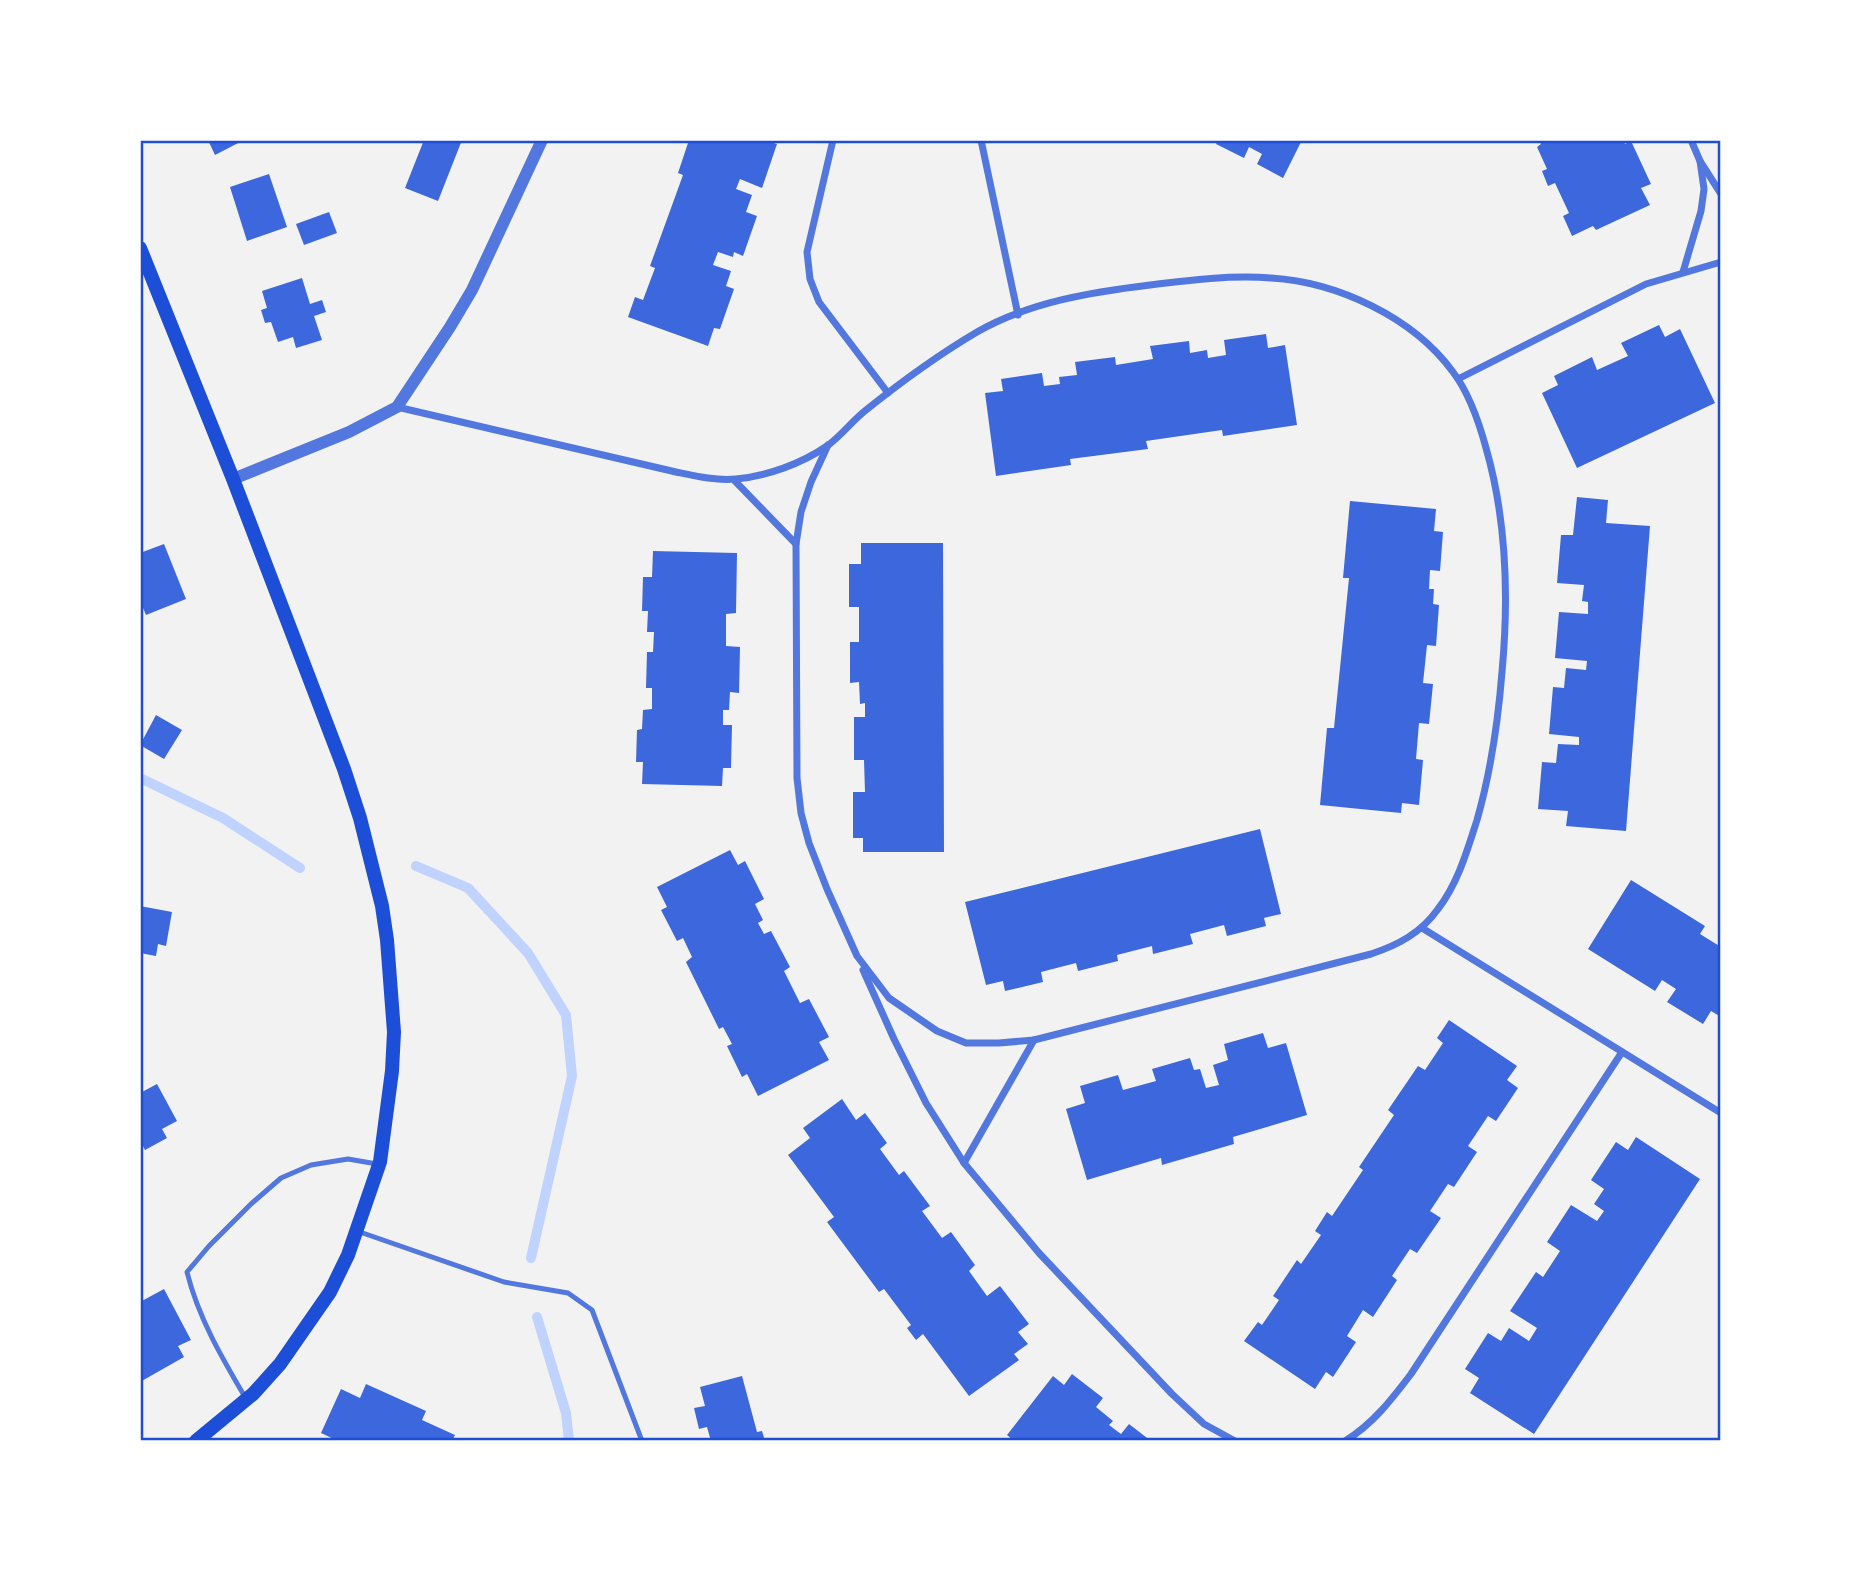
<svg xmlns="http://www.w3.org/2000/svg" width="1861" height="1581" viewBox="0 0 1861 1581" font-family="'DejaVu Sans',sans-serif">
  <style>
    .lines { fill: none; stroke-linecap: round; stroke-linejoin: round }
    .stream { stroke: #bfd3fe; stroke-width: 10 }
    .building { fill: #3d67dc }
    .service { stroke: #5277de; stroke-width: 5 }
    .minor { stroke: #5277de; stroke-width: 7 }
    .tertiary { stroke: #5277de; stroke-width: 12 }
    .secondary { stroke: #1d4ed8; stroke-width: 14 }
    .neatline { fill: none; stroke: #1d4ed8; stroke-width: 2.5 }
  </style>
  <rect width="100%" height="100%" fill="#f2f2f2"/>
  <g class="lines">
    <!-- stream -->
    <g class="stream">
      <polyline points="140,778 223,818 300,868"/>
      <polyline points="416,866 468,888 528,953 566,1015 572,1076 531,1258"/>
      <polyline points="537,1317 566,1413 569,1441"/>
    </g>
  </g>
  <!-- building -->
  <g class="building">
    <polygon points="208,140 244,140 215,155"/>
    <polygon points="424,140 462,140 438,201 405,188"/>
    <polygon points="689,140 765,140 777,144 762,188 740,179 736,189 752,195 746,212 757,216 743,256 734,252 733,257 718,252 713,265 731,271 726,286 734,289 720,329 714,328 708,346 628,317 635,297 643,300 655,268 650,266 683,175 678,173"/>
    <polygon points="1218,140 1302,140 1283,178 1257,164 1262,154 1249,147 1244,158 1216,144"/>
    <polygon points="1539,140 1623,140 1625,144 1631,141 1651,184 1641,188 1650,205 1596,230 1593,226 1572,236 1563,216 1569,213 1555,183 1548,186 1542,171 1547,169 1537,147 1541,144"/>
    <polygon points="269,174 287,227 247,241 230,187"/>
    <polygon points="329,212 337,233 304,245 296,224"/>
    <polygon points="302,278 310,304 322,300 326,312 314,316 322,340 296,348 293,337 278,342 271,322 265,323 261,310 267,308 262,291"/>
    <polygon points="1659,325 1665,337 1680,329 1715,403 1577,468 1542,393 1558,385 1554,376 1592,357 1597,370 1628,356 1621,343"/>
    <polygon points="1266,334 1268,348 1285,345 1297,425 1223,436 1222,430 1146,441 1148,449 1070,459 1071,465 996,476 985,393 1003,391 1001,379 1042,373 1044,386 1060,384 1059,377 1077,375 1075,362 1115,357 1116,365 1153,359 1150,346 1189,341 1190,353 1207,350 1208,358 1226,355 1224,340"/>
    <polygon points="1577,497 1608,500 1606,523 1650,526 1626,831 1566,826 1568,811 1538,809 1542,762 1556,763 1558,744 1579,745 1579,737 1549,734 1553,687 1564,688 1566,668 1586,670 1587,661 1555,658 1559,612 1588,614 1588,602 1582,601 1584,585 1557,583 1561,535 1573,535"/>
    <polygon points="1350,501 1436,509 1434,531 1443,532 1440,571 1430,570 1429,589 1434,589 1433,604 1439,605 1436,646 1427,645 1423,683 1433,684 1429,724 1419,723 1416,759 1423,760 1419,805 1402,803 1401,813 1320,805 1327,728 1334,728 1349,578 1343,578"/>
    <polygon points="861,543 943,543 944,852 863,852 863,838 853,838 853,792 865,792 864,760 854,760 854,717 865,717 865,703 860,704 859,682 850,683 850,642 859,642 859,607 849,607 849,564 861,564"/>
    <polygon points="164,544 186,599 146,615 140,601 140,553"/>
    <polygon points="653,551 737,553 736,613 726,614 726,646 740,647 739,693 730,692 729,710 723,710 723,725 732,725 731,768 723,768 722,786 642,784 643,762 636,762 637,730 642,729 643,710 652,709 652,688 646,688 647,652 653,652 654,632 647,632 648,611 642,611 643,577 652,577"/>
    <polygon points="156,715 182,730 164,759 140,745"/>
    <polygon points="1260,829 1281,914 1264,918 1266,926 1227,936 1224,925 1190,934 1193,944 1153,954 1152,946 1117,955 1118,961 1078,971 1076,963 1041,972 1043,982 1005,991 1003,981 986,985 965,902"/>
    <polygon points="730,850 738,865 745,861 764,899 755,904 763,920 758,923 764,934 771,931 790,967 784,971 800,1003 809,999 829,1037 819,1042 829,1060 758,1096 747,1074 742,1077 727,1046 732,1044 723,1027 719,1029 686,962 692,957 683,938 677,941 661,910 667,907 657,887"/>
    <polygon points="1631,880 1705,926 1700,934 1721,947 1721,1017 1711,1011 1703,1024 1667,1002 1676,989 1662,980 1655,991 1588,949"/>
    <polygon points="140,906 172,912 166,946 158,944 156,956 140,953"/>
    <polygon points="1449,1020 1517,1066 1507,1080 1518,1088 1496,1121 1488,1116 1468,1146 1477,1152 1454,1187 1448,1184 1430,1211 1441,1218 1417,1253 1410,1249 1392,1276 1397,1280 1373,1317 1363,1310 1347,1336 1356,1342 1333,1377 1326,1372 1315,1389 1244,1341 1258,1322 1262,1325 1279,1300 1273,1296 1297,1260 1301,1264 1321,1235 1315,1231 1327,1212 1332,1216 1363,1170 1359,1167 1394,1115 1388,1110 1418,1066 1425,1070 1443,1043 1437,1038"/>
    <polygon points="1263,1033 1268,1048 1286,1043 1307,1115 1233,1137 1234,1144 1162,1165 1161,1158 1087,1180 1066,1109 1085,1103 1080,1086 1118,1075 1123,1090 1156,1081 1152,1069 1190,1058 1194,1070 1200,1069 1206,1088 1219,1085 1213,1065 1228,1060 1224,1044"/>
    <polygon points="157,1084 177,1121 162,1129 167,1138 145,1150 142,1144 140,1145 140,1093"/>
    <polygon points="842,1099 856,1120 865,1113 887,1143 880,1149 899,1175 904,1171 930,1206 922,1211 942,1238 951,1232 975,1265 969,1271 987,1296 1000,1286 1029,1324 1018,1332 1028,1344 1014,1354 1019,1360 969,1396 923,1334 916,1340 907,1328 911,1325 884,1289 879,1292 827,1222 834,1217 788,1155 810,1138 803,1128"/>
    <polygon points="1636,1137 1700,1179 1534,1434 1470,1393 1479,1378 1465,1369 1488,1333 1501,1341 1509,1328 1529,1341 1537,1328 1510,1311 1536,1272 1543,1277 1560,1251 1547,1242 1571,1205 1597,1221 1604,1211 1594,1204 1604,1189 1591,1180 1616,1142 1628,1150"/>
    <polygon points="164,1289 191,1340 178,1346 184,1357 140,1382 140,1302"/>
    <polygon points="1072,1374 1103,1398 1096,1407 1113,1421 1109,1425 1121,1434 1129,1424 1151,1441 1014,1441 1007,1435 1053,1376 1064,1385"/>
    <polygon points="742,1376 757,1432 762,1431 765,1441 711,1441 707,1427 699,1429 694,1408 705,1406 700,1387"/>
    <polygon points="366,1384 426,1411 422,1420 455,1435 452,1441 338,1441 321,1433 341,1389 360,1398"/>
  </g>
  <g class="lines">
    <!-- service -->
    <g class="service">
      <polyline points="357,1231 504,1282 568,1293 592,1310 642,1441"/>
      <path d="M245,1397c-23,-39 -47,-80 -58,-125l22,-26 42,-42 30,-26 30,-13 37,-6 29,5"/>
    </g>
    <!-- minor -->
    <g class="minor">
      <polyline points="833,140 807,252 810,279 819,302 888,393"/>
      <polyline points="981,140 1018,315"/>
      <polyline points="1691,140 1700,161 1721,194"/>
      <polyline points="1683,272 1701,211 1704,189 1700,161"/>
      <polyline points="1458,379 1646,284 1721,262"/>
      <path d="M397,407l279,65c19,4 40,9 60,7 31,-3 65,-15 91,-33 14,-10 25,-25 39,-36 35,-28 72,-55 111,-78 52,-30 115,-40 173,-47 40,-5 81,-10 121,-7 66,4 142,39 182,94 16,21 26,50 33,76 21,73 23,148 16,224 -4,50 -11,99 -25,148 -10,31 -19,63 -39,89 -17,24 -40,36 -67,45l-337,86 -35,3h-33l-29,-12 -48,-33 -32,-42 -30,-67 -18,-46 -8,-30 -4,-35 -1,-234 -62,-64"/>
      <polyline points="796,544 801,512 811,482 828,445"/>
      <polyline points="1422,928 1721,1113"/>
      <polyline points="863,970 894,1039 926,1103 964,1163 1039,1253 1172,1394 1204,1424 1235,1441"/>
      <polyline points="964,1163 1034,1040"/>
      <path d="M1345,1441c28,-17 47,-42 66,-67l211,-322"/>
    </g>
    <!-- tertiary -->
    <polyline class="tertiary" points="233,479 349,432 397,407 450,327 472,290 542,140"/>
    <!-- secondary -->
    <polyline class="secondary" points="140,248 233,479 344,769 360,818 382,906 387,940 394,1032 392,1071 380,1162 348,1255 330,1292 280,1364 253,1394 196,1441"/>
  </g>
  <!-- border -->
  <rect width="1861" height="1581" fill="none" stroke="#ffffff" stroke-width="284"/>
  <rect x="142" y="142" width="1577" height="1297" class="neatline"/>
</svg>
